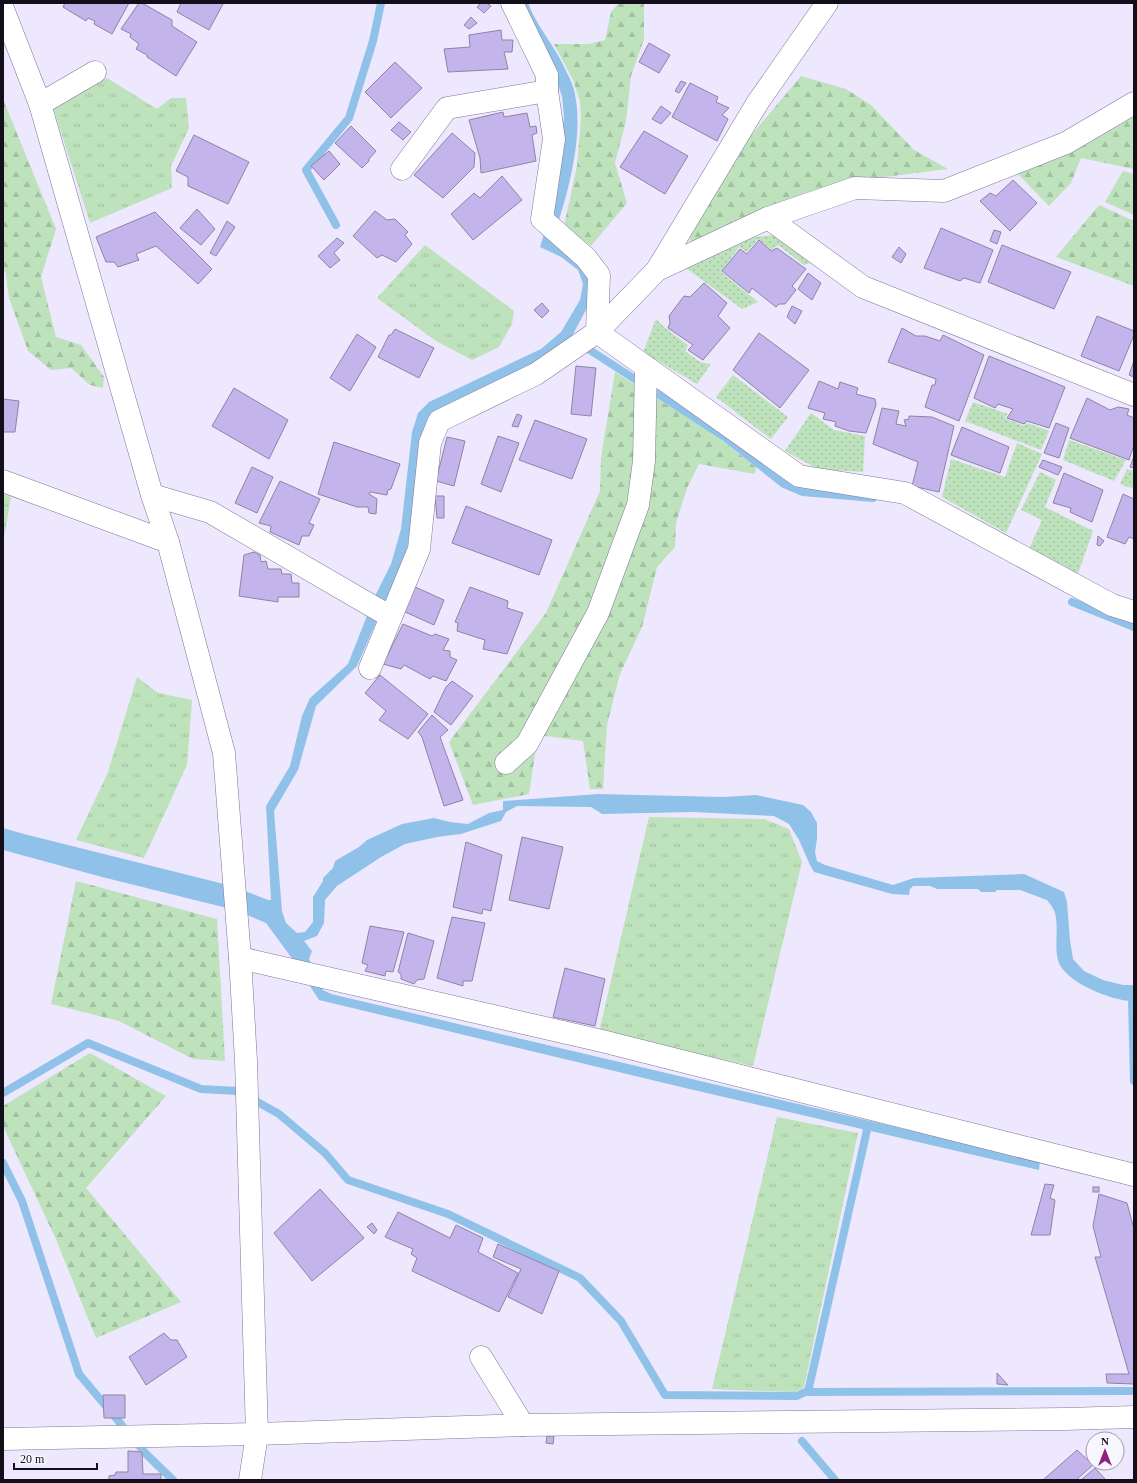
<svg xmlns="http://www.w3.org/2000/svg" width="1137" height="1483" viewBox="0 0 1137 1483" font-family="'Times New Roman',serif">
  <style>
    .grass { fill: url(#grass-tufts) }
    .forest { fill: url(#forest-firs) }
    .garden { fill: url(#garden-dots) }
    .water { fill: #90c2e9 }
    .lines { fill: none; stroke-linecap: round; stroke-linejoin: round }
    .stream { stroke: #90c2e9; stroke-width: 8 }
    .building { fill: #c3b5eb; stroke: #8d84a5 }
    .minor-casing { stroke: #7f7797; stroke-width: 23 }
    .minor { stroke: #fff; stroke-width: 22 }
  </style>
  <defs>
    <pattern id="grass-tufts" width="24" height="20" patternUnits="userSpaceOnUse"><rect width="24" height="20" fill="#bde2bc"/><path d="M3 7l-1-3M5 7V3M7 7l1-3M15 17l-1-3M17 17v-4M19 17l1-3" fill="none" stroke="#a1c1a1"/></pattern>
    <pattern id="forest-firs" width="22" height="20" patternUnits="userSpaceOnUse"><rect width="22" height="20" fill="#bde2bc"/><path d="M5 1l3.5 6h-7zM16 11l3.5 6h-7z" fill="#a1c1a1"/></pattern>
    <pattern id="garden-dots" width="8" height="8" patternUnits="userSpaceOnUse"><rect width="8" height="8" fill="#bde2bc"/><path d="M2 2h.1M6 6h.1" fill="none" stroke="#a1c1a1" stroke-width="1.8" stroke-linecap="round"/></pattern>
  </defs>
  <rect width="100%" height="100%" fill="#ede8fd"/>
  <!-- grass -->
  <g class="grass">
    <polygon points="107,78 157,109 171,98 186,98 189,128 171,166 172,188 90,223 52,104"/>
    <polygon points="425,245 514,311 512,324 499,347 472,360 436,341 377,298"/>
    <polygon points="3,494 11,497 3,544"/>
    <polygon points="137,677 158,693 192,700 187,765 144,858 76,840 108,772"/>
    <polygon points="649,817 764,819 789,829 802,862 753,1066 599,1032"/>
    <polygon points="777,1117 858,1133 804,1387 795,1392 712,1389"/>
  </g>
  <!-- forest -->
  <g class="forest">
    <polygon points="619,3 644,4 644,39 631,76 626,121 615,163 627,203 591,246 564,226 577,166 581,119 580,101 573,80 554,44 589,44 605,40 611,12"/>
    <polygon points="801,76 846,89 871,105 914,150 948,169 852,181 807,192 692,245 688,233 738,151"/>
    <polygon points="3,99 56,229 41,277 56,337 81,345 104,377 103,388 90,385 71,368 51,370 28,351 9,298 6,274 3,268"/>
    <polygon points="1134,116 1134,169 1081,158 1071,183 1049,206 1017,173 1069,153"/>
    <polygon points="1123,171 1134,174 1134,215 1105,202"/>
    <polygon points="1099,205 1134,221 1134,286 1056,257"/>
    <polygon points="615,372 715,435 756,467 755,474 699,464 687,488 676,523 675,547 657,567 642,627 620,674 607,725 603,789 590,789 583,741 538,735 529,794 473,805 449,742 546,613 600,491 601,458"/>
    <polygon points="76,881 217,919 225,1061 193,1059 119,1021 51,1004"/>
    <polygon points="90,1053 166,1096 86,1188 181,1302 96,1338 55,1237 3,1126 3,1106"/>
  </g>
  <!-- garden -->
  <g class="garden">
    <polygon points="775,235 810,263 804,265 778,245 771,250 758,239 747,252 739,247 721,272 758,302 742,309 683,266 752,237"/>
    <polygon points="656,319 665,328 688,345 685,351 700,362 711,364 697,384 643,352"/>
    <polygon points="733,375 788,417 771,439 716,397"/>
    <polygon points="973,402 1008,414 1004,418 1024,426 1027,423 1049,431 1041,450 965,421"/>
    <polygon points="811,413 834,430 865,436 863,472 818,469 785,451"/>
    <polygon points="1069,440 1126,460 1114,481 1063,460"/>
    <polygon points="1017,443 1042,454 1006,533 942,497 951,459 1005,477"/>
    <polygon points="1127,469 1134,471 1134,489 1120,484"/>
    <polygon points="1040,472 1056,480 1045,507 1093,531 1076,579 1029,549 1042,520 1021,510"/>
  </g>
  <!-- water -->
  <path class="water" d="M517,3h11c9,24 27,43 37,66 4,8 9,17 10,26 9,42 -8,103 -22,143l37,39 -3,31 -16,30 -21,17 -110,54 -12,9 -9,45 -12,88 -50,115 -41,40 -18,64 -24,41 8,100 4,12 11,10 8,-1 8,-10v-25l10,-16v-3l10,-10 2,-7 24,-14 8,-7 35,-16 32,-6 16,4 18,2 21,-11 14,-3v-9l95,-7 125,3 33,-2 47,10 8,7 6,11v16l-2,13 2,9 8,4 68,20 21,-7 110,-4 40,18 3,10 3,38 3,19 11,12 19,9 20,5h11v16c-20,1 -71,-19 -76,-41 -4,-15 1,-32 -3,-47 -1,-4 -5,-9 -8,-13l-27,-10h-23l-2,2h-14l-3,-3h-41l-7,-3h-17l-3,3 -1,6 -17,-1 -78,-22 -4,-7 -11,-25 -10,-16 -15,-8 -81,-4 -91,2 -11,-7 -74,-1 -11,6 -5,9 -40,13 -24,3 -32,7 -24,13 -44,29 -12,14 -1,23 -7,13 -13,5 8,10 -3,8 14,31 8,4 709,167 -1,9 -358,-83 -362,-87 -28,-43 -25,-34 -31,-13 -133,-33 -99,-27v-22l21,6 208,52 36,14h3l-5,-94 24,-40 12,-50 8,-18 38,-34 26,-66 17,-34 10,-35 11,-97 6,-19 11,-11 112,-53 20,-17 19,-32 3,-16 -5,-14 -17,-13 -21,-10 12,-39 12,-91 -2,-21 -10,-28z"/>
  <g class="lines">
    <!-- stream -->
    <g class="stream">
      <polyline points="336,225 306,170 349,118 373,41 381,3"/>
      <polyline points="582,345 726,438 784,484 803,492 873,498"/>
      <polyline points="1072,602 1134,627"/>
      <polyline points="1132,1001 1134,1081"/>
      <polyline points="3,1093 88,1043 201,1089 238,1091 279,1114 325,1153 348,1180 448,1214 580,1278 621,1321 665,1395 797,1396 805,1392 1134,1391"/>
      <polyline points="3,1163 22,1201 79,1374 146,1454 173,1480"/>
      <polyline points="808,1392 867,1130"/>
      <polyline points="802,1441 835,1480"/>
    </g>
  </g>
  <!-- building -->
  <g class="building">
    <polygon points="65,3 129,3 112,34 94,24 95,21 88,18 86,21 63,7"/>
    <polygon points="139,3 142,3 172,20 172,26 197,42 176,76 147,57 147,55 136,49 139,44 130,37 131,34 121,29"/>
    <polygon points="181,3 221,3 223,4 209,30 177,12"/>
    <polygon points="481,3 486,3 491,6 484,13 477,7"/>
    <polygon points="471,17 477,23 469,29 464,25"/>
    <polygon points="501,30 502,40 513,40 512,52 504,52 508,69 448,72 444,49 470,47 469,35"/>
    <polygon points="649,43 670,55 659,73 639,62"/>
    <polygon points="395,62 422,88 391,118 365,92"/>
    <polygon points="681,81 686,83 679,93 675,91"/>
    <polygon points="690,83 718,97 716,102 729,108 722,115 728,119 717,141 672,117"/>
    <polygon points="661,106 671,113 661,124 652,119"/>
    <polygon points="503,112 504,117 527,113 530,127 536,126 537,133 532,135 536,161 481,173 480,158 469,120"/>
    <polygon points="399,122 411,132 403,140 391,130"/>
    <polygon points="351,126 376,151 369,159 369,161 362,168 335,143"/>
    <polygon points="644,131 688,156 665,194 620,167"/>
    <polygon points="452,133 475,153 474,167 443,198 414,175"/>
    <polygon points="194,135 249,162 228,204 188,186 188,177 176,171"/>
    <polygon points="329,151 340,164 324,180 311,166"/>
    <polygon points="502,176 522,200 473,240 451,214 474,193 480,198"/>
    <polygon points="1013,180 1037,203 1010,231 980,201 990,193 996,196"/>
    <polygon points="197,209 215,229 201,245 180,228"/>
    <polygon points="375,211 387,220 395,219 408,232 405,235 412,244 396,262 382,255 377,258 353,236"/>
    <polygon points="155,212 212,269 198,284 156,246 136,254 139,260 118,267 114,262 106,262 96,237"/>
    <polygon points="227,221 235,227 216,256 210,253"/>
    <polygon points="941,228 993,250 980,283 964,278 960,281 924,268"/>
    <polygon points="994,230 1001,232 997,244 990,241"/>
    <polygon points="337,238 344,243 334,253 340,260 330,268 318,256"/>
    <polygon points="759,240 771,251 777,248 806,269 792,286 796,290 785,304 779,304 776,307 752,288 749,293 722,271 740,249 747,254"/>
    <polygon points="1002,245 1071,272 1054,309 988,282"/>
    <polygon points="899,247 906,254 901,263 892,257"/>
    <polygon points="808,273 821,283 812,300 798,289"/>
    <polygon points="704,283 727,303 718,316 730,328 703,360 688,350 693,345 668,328 670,323 669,316 684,296 690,297"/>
    <polygon points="542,303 549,311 542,318 534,310"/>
    <polygon points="792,306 802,311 795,324 787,317"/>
    <polygon points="1097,316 1134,331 1134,335 1119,371 1081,356"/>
    <polygon points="902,328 916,336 925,336 940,341 943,335 984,355 959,421 925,407 932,385 935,385 936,379 888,362"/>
    <polygon points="395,329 434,348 419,378 378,357 389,335 391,335"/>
    <polygon points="759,333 809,370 780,408 733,370"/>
    <polygon points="357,334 376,347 350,391 330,378"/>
    <polygon points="989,356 1065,387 1049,428 1027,421 1024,424 1007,418 1013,409 998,404 995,408 974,398"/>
    <polygon points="1134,361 1134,377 1129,375"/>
    <polygon points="576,366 596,368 591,416 571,414"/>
    <polygon points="819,381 838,389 840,382 858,388 856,394 875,399 876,405 866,433 849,431 835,426 836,422 823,419 825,413 808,408"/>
    <polygon points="234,388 288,420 269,459 212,426"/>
    <polygon points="1087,398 1110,410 1118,407 1129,409 1127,415 1134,418 1134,445 1129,460 1070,438"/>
    <polygon points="3,399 19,401 15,432 3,432"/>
    <polygon points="882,408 899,411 896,424 906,426 904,420 909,419 909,416 932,417 954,426 939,492 912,486 918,462 873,444"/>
    <polygon points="517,414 522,416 518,427 512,426"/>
    <polygon points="535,420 587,439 572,479 519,460"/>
    <polygon points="1056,423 1069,428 1059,458 1044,453"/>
    <polygon points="962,427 1009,447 1000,473 951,455"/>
    <polygon points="498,436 519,443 501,492 481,484"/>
    <polygon points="447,437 465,441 454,486 436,481"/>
    <polygon points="334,442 400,464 391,489 388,490 387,495 370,492 369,494 377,499 376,514 369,513 368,507 357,507 318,494"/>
    <polygon points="1134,456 1134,468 1130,467"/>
    <polygon points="1043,460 1062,467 1058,475 1039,467"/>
    <polygon points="252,467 273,477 257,513 235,503"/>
    <polygon points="1064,473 1103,490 1092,522 1070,512 1071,508 1053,503"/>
    <polygon points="280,481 320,499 309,523 314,525 309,536 302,536 299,545 270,532 271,526 259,523"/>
    <polygon points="1123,494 1134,499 1134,539 1129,537 1125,544 1107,537"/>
    <polygon points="435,496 444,496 444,518 437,518"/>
    <polygon points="466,506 552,540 539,575 452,543"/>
    <polygon points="1098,536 1104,541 1100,546 1097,545"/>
    <polygon points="254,552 260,555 261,562 266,561 268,569 281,569 282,574 291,574 292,583 299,583 299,597 278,597 278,602 239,596 244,555"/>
    <polygon points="413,586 444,600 434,625 403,611"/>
    <polygon points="470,587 508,601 507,608 523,613 507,654 483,649 485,640 457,631 458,623 455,622"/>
    <polygon points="403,624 432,636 435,634 449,639 443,650 450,651 450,657 457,660 446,681 433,676 430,679 404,665 401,669 383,664"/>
    <polygon points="380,675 428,714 408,739 379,720 386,711 365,693"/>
    <polygon points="452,681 473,696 451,725 434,712 446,687"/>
    <polygon points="432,715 448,730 440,737 463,800 444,806 422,737 418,732"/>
    <polygon points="522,837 563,847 549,909 509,900"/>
    <polygon points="466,842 502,855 491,911 483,909 482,914 453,907"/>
    <polygon points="452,917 485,923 472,981 463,981 463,986 437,978"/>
    <polygon points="370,926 404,932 393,972 386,971 385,976 365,971 368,965 362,963"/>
    <polygon points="408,933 434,941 424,979 417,980 414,984 401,979 401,974 398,972"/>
    <polygon points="565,968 605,979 595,1026 553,1017"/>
    <polygon points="1045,1184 1054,1185 1050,1198 1055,1200 1050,1235 1031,1235"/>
    <rect x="1093" y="1187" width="6" height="5"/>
    <polygon points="320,1189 364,1238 312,1281 274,1233"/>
    <polygon points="1099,1194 1127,1203 1134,1229 1134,1384 1107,1383 1106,1374 1129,1374 1095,1257 1101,1257 1093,1226"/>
    <polygon points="398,1212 450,1238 456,1225 483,1238 478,1252 518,1273 499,1312 412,1271 417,1258 411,1254 413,1249 385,1237"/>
    <polygon points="372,1223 377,1230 374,1234 367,1227"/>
    <polygon points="498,1244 559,1271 542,1314 508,1297 521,1269 493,1257"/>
    <polygon points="164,1333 171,1340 177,1340 187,1357 146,1385 129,1357"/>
    <polygon points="997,1373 1008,1385 997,1384"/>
    <polygon points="103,1395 125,1395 125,1418 104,1418"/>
    <polygon points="547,1436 554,1436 553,1444 546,1443"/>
    <polygon points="1077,1450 1093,1465 1076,1480 1043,1480"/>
    <polygon points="128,1451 142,1452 143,1474 161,1474 161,1480 109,1480 109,1476 115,1475 116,1472 128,1472"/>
    <polygon points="1095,1468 1106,1480 1081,1480"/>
  </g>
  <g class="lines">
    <!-- minor casing -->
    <g class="minor-casing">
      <g id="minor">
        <polyline points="512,3 547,75 547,91 554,139 542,219 586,258 599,275 597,332"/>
        <polyline points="3,9 40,104 152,495 168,542 224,753 240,958 246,1061 257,1434 250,1480"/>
        <polyline points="40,104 95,72"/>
        <polyline points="402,169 447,108 547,91"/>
        <polyline points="768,218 863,287 1134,395"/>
        <polyline points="657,270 768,218 855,188 944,191 1066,143 1134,103"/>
        <polyline points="597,332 799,476 905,493 1112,605 1134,612"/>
        <polyline points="3,481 168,542"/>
        <polyline points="152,495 210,512 391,617"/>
        <polyline points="370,668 419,549 430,443 439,421 536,374 597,332 657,270 758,102 827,3"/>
        <polyline points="506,763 527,744 598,613 638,505 644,461 646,367"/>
        <polyline points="240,958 602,1041 1134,1175"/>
        <polyline points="481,1357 523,1425"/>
        <polyline points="3,1439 257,1434 523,1425 1065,1419 1134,1417"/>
      </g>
    </g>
    <!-- minor -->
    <use href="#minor" class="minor"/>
  </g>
  <!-- border -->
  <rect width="1137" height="1483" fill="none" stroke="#120f1b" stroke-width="8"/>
  <!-- north arrow -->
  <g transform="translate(1105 1451)"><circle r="19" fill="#f9f7fe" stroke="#9d9aa3"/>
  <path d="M0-3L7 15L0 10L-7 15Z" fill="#8f1f81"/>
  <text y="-6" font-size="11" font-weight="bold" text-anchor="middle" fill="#120f1b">N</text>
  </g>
  <!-- scale -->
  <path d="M14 1463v6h83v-6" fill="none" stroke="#120f1b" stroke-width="2"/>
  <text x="20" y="1463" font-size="12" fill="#120f1b" stroke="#f9f7fe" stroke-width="3" paint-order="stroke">20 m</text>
</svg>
